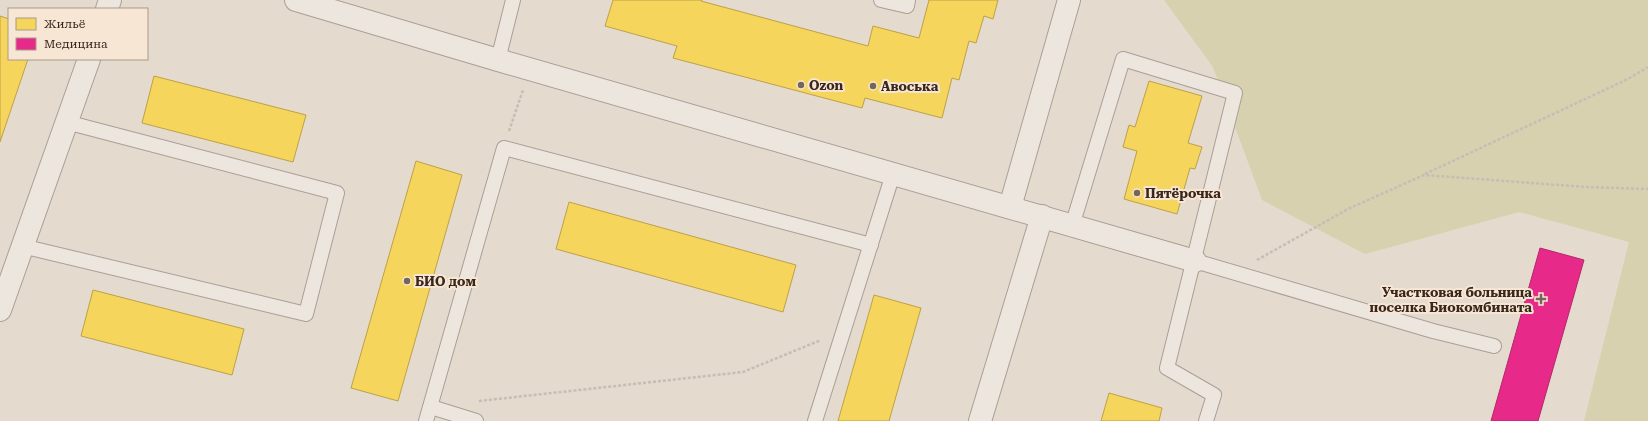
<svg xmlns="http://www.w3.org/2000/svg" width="1648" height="421" viewBox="0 0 1648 421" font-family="'Roboto Serif',serif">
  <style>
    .green { fill: #d7d1af }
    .homes { fill: #f6d55c; stroke: #bda149 }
    .health { fill: #e7298a; stroke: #b3286a }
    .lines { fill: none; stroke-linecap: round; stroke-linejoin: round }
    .lane-casing { stroke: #aa9f96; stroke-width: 16 }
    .street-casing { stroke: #aa9f96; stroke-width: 24 }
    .path { stroke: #c5bdb6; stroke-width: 2.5; stroke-dasharray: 3 2; stroke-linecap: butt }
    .lane { stroke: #ece6df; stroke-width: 14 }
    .street { stroke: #ece6df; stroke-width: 22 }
    .poi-dot { fill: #75665b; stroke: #f6e6d3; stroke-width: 1.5 }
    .labels { text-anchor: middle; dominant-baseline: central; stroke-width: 4; stroke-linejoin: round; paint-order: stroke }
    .poi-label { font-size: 13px; font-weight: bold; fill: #39271e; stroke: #f6e6d3; text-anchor: start }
  </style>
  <rect width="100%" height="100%" fill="#e4dacd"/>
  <!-- green -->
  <polygon class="green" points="1164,0 1648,0 1648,421 1584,421 1629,242 1519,212 1365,254 1262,200 1213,67"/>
  <!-- homes -->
  <g class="homes">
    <polygon points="613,0 702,0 701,1 868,46 873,26 919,38 929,0 998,0 993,19 984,16 976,43 969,41 959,80 952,78 942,118 865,98 862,108 673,58 677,46 605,26"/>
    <polygon points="0,16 9,19 9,59 28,59 0,142"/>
    <polygon points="154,76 306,115 293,162 142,123"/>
    <polygon points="1149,81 1202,96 1188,143 1202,147 1195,169 1190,168 1177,214 1124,199 1137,151 1123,147 1129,125 1135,127"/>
    <polygon points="416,161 462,175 398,401 351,388"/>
    <polygon points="569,202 796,265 783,312 556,249"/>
    <polygon points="93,290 244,329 232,375 81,336"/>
    <polygon points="874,295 921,308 889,421 838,421"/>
    <polygon points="1109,393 1162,408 1159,421 1101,421"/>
  </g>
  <!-- health -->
  <polygon class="health" points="1540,248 1584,260 1538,421 1491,421"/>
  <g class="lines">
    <!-- lane casing -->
    <g class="lane-casing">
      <g id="lane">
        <polyline points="881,0 907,6 908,0"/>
        <polyline points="498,60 513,0"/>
        <polyline points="1072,226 1123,59 1235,93 1167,368 1214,395 1206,421"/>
        <polyline points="22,246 306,314 337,193 66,122"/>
        <polyline points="1195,261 1433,331 1494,346"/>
        <polyline points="431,407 476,421"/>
        <polyline points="426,421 504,148 871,245"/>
        <polyline points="815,421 893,174"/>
      </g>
    </g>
    <!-- street casing -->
    <g class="street-casing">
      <g id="street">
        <polyline points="296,0 498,60 1195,261"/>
        <polyline points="107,9 110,0"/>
        <polyline points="1010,207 1069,0"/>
        <polyline points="0,310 89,59"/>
        <polyline points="980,421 1042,216"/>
      </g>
    </g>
    <!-- path -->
    <g class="path">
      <polyline points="509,131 523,90"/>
      <polyline points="1425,174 1628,79 1648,67"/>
      <polyline points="1257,260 1348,209 1424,175 1586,187 1648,189"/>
      <polyline points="479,401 743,372 821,340"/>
    </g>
    <!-- lane -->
    <use href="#lane" class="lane"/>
    <!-- street -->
    <use href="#street" class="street"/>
  </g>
  <!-- markers -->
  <g class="poi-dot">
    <circle cx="801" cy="85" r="4"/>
    <circle cx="873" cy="86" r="4"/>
    <circle cx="1137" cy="193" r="4"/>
    <circle cx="407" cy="281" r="4"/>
    <path d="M1539 293h4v4h4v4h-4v4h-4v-4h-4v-4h4z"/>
  </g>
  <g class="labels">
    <!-- poi labels -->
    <g class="poi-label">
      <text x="809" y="85">Ozon</text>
      <text x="881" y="86">Авоська</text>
      <text x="1145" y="193">Пятёрочка</text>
      <text x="415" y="281">БИО дом</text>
      <text x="1532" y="292" text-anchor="end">Участковая больница<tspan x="1532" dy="15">поселка Биокомбината</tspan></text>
    </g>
  </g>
  <!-- legend -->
  <rect x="8" y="8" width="140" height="52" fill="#f6e6d3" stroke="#aa9a8b"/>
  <rect x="16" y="18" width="20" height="12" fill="#f6d55c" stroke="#aa9a8b"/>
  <text x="44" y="28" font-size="12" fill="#39271e">Жильё</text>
  <rect x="16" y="38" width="20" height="12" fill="#e7298a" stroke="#aa9a8b"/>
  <text x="44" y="48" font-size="12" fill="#39271e">Медицина</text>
</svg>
